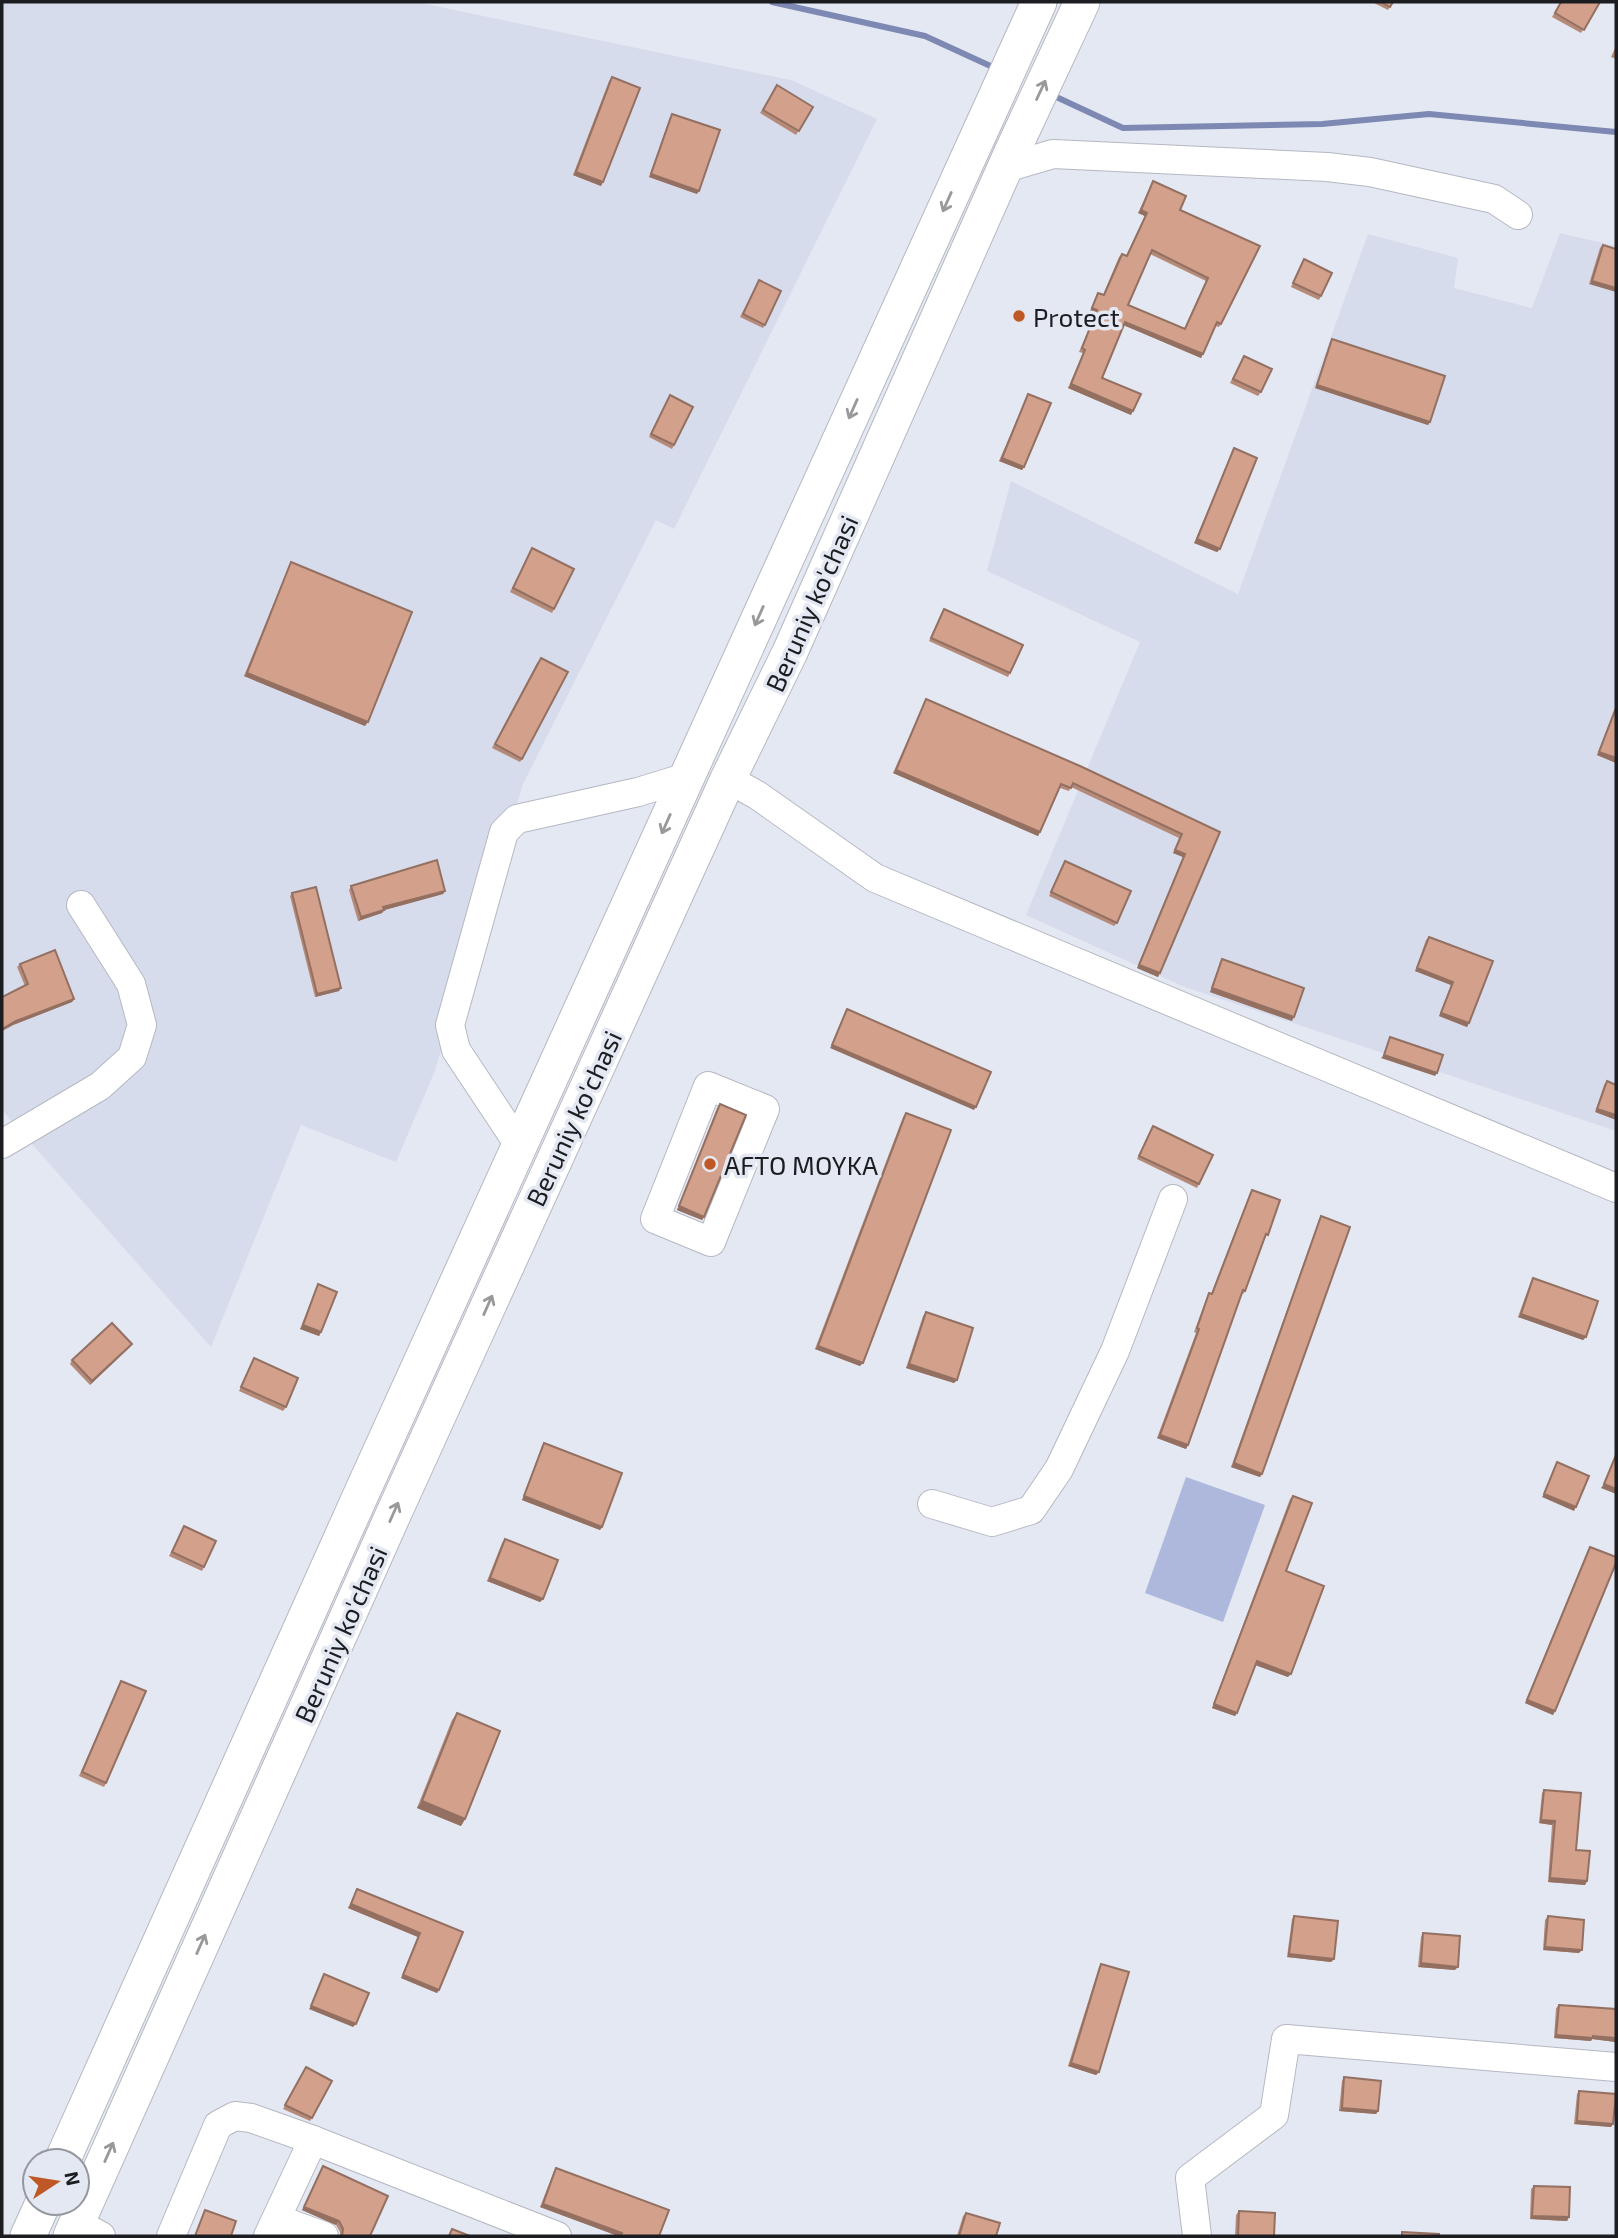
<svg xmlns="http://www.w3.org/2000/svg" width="1618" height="2238" viewBox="0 0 1618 2238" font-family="'Exo 2',sans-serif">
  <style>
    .built { fill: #d7dced }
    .green { fill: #aeb8dc }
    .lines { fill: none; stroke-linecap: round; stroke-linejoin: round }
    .stream { stroke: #7d89b3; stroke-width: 6 }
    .minor-casing { stroke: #b5b8c2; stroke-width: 30 }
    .major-casing { stroke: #b5b8c2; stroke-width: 37 }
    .minor { stroke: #fff; stroke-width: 28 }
    .major { stroke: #fff; stroke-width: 35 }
    .wall { fill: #b58a78; fill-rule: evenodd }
    .shaded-wall { fill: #937061 }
    .building { fill: #d2a08b; stroke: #937061; stroke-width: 2; fill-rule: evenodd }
    .oneway { stroke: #99999b }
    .poi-dot { fill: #be5927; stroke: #e4e8f2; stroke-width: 2.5 }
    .labels { text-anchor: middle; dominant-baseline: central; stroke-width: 7; stroke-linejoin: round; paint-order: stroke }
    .poi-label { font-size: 26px; fill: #1c1d20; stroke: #e4e8f2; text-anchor: start }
    .street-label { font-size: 26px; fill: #1c1d20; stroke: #e4e8f2 }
  </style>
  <rect width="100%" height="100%" fill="#e4e8f2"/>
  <!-- built -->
  <g class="built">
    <polygon points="2,2 416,2 791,80 877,119 674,529 656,520 523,784 434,1073 396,1162 301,1125 211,1347 2,1110"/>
    <polygon points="1560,233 1616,246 1616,1131 1182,986 1026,915 1140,642 987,571 1011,481 1238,594 1368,234 1458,258 1454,288 1532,308"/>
  </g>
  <!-- green -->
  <polygon class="green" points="1186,1477 1265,1505 1223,1622 1145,1593"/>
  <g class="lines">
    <!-- stream -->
    <g class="stream">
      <polyline points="772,2 925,36 997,69"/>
      <polyline points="1052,95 1123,128 1322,124 1429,114 1616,132"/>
    </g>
    <!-- minor casing -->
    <g class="minor-casing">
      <g id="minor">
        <polyline points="1005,168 1053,154 1327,167 1370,172 1494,199 1518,215"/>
        <polyline points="728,779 757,795 875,878 1616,1188"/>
        <polygon points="708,1086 765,1109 711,1242 655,1219"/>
        <polyline points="2,1144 100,1086 132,1057 142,1025 131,984 81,905"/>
        <polyline points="519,1145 456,1050 450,1025 504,832 517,819 638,792 687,777"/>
        <polyline points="932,1504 992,1522 1031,1510 1059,1469 1115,1351 1173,1199"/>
        <polyline points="277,2219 324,2236"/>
        <polyline points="77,2223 101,2236"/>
        <polyline points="171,2236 218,2125 235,2116 251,2118 313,2140 557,2236"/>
        <polyline points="268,2236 313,2140"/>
        <polyline points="1197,2236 1190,2178 1274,2115 1286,2039 1616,2067"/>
      </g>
    </g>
    <!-- major casing -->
    <g class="major-casing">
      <g id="major">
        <polyline points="62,2161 363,1490 1039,2"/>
        <polyline points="28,2236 43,2203"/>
        <polyline points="71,2236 393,1515 728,779 790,652 1012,152 1082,2"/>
      </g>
    </g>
    <!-- minor -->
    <use href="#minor" class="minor"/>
    <!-- major -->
    <use href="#major" class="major"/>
  </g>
  <!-- wall -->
  <g class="wall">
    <polygon points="1372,2 1393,2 1388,10"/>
    <polygon points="1561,2 1600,2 1581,33 1552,17"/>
    <polygon points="1616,46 1616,59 1611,57"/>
    <polygon points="612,77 601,186 573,175 609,81"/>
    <polygon points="777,85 813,107 796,135 760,113"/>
    <polygon points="672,114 697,194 649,177 670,117"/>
    <path d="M1153,181l27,29 80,36 -39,78 -2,3 -4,-1 -14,32 -77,-33 -22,53 29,37 -63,-27 15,-35 -4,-1 16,-38 -5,-3 6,-14 2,-4 5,2 16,-38 3,-3 4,2 19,-40 -7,-3zM1150,254l56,27 -22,48 -56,-24z"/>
    <polygon points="1603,245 1616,249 1589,284 1600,248"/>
    <polygon points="1304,259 1321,296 1319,300 1291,287"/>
    <polygon points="759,280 765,325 763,328 740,317"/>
    <polygon points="1332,339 1430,422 1428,425 1315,388 1330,342"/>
    <polygon points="1244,356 1261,392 1258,396 1230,383"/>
    <polygon points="1028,394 1024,467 1022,470 999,461"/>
    <polygon points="670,395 674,445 672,449 649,437"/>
    <polygon points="1234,448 1220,549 1217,552 1194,543"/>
    <polygon points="532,548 554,609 552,613 510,592"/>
    <polygon points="291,562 365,726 244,676 289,566"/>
    <polygon points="944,609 1010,673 1008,677 929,641"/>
    <polygon points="538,661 522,759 520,762 492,748"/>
    <polygon points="926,699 1220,832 1158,977 1137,968 1183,857 1173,853 1179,838 1071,787 1069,791 1060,788 1038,836 893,773"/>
    <polygon points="1616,705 1616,763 1597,755"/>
    <polygon points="1065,861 1117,923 1114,926 1049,896"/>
    <polygon points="351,886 445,891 443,894 384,910 382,913 358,921 349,890"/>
    <polygon points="292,893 339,991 315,997 290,896"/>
    <polygon points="1429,937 1493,961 1467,1027 1439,1016 1451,985 1415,971 1426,940"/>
    <polygon points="1222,959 1292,1021 1210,992 1220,963"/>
    <polygon points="20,964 74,999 72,1002 13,1025 2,1031 2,997 25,986 17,967"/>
    <polygon points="1607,1081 1616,1085 1595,1112 1604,1085"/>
    <polygon points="720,1104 704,1217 702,1220 677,1210 717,1108"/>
    <polygon points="906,1113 860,1366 815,1349 903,1117"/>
    <polygon points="1153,1126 1199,1184 1197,1188 1137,1159"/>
    <polygon points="1252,1190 1266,1238 1264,1238 1245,1291 1243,1294 1241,1294 1186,1449 1157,1438 1196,1333 1194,1332 1207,1297 1209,1293 1211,1294 1250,1193"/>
    <polygon points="1321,1216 1260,1477 1231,1467 1319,1220"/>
    <polygon points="1533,1278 1586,1337 1583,1340 1518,1317 1531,1281"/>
    <polygon points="318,1284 321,1332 319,1336 300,1329 316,1288"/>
    <polygon points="926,1312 957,1380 954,1383 906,1368 923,1316"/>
    <polygon points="132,1344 90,1385 70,1364 72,1360"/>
    <polygon points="254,1358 286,1407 283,1411 239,1391"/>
    <polygon points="544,1443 602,1527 600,1530 522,1500 542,1446"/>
    <polygon points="1293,1496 1286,1571 1288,1677 1256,1665 1235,1716 1212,1708 1290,1499"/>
    <polygon points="184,1526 204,1567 202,1571 169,1556"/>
    <polygon points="505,1539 543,1599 540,1602 487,1581 502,1543"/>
    <polygon points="1590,1547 1555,1711 1553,1715 1525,1703 1588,1550"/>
    <polygon points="121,1681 106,1783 104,1787 79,1776"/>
    <polygon points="457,1713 465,1819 461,1826 417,1808 452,1720"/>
    <polygon points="1544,1790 1576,1850 1587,1881 1585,1885 1548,1882 1552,1825 1539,1823 1542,1793"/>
    <polygon points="357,1889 463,1932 437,1993 401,1978 418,1937 348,1908"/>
    <polygon points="1294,1916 1334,1959 1331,1962 1287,1957 1292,1919"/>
    <polygon points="1548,1916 1579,1953 1543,1950 1545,1920"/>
    <polygon points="1423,1933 1455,1970 1418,1967 1421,1937"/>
    <polygon points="1101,1964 1099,2072 1096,2075 1068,2066 1099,1967"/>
    <polygon points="1559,2005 1616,2009 1616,2042 1592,2039 1591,2041 1554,2038 1556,2008"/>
    <polygon points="304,2070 312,2118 310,2121 283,2109"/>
    <polygon points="1344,2077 1378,2111 1376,2114 1339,2111 1342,2081"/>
    <polygon points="1579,2091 1613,2124 1611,2127 1574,2124 1577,2094"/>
    <polygon points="323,2166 370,2236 340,2236 340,2232 336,2225 302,2210"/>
    <polygon points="556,2168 659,2236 618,2236 540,2207 554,2171"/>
    <polygon points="1534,2186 1569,2217 1567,2221 1530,2219 1531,2189"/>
    <polygon points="1239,2211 1274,2236 1235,2236 1236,2215"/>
    <polygon points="966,2213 996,2236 957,2236 963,2216"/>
  </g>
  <!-- shaded-wall -->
  <g class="shaded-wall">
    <polygon points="576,172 603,182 601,186 573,175"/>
    <polygon points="651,174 699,191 697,194 649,177"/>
    <polygon points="1141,210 1147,213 1145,216 1138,213"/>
    <polygon points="1592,281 1616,288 1616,292 1589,284"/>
    <polygon points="1092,308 1097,310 1095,314 1090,311"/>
    <polygon points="1125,322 1203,354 1201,358 1123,325"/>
    <polygon points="1071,384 1133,411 1131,415 1068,388"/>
    <polygon points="1317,385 1430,422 1428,425 1315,388"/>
    <polygon points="1002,458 1024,467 1022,470 999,461"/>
    <polygon points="1197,539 1220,549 1217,552 1194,543"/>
    <polygon points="247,673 368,722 365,726 244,676"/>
    <polygon points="1599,752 1616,758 1616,763 1597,755"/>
    <polygon points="896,770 1040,832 1038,836 893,773"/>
    <polygon points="1175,850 1185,854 1183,857 1173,853"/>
    <polygon points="445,891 443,894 381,911 383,907"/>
    <polygon points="384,910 382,913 358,921 361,917"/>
    <polygon points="1139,965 1160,973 1158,977 1137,968"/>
    <polygon points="1417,968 1453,982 1451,985 1415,971"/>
    <polygon points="341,988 339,991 315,997 317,994"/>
    <polygon points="1212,988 1294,1017 1292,1021 1210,992"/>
    <polygon points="74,999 72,1002 13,1025 2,1031 2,1029 16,1021"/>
    <polygon points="1441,1013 1469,1023 1467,1027 1439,1016"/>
    <polygon points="832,1045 976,1107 974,1110 830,1048"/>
    <polygon points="1384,1055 1437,1073 1435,1076 1381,1058"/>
    <polygon points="1597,1109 1616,1115 1616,1120 1595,1112"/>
    <polygon points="679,1206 704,1217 702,1220 677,1210"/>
    <polygon points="1521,1314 1586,1337 1583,1340 1518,1317"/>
    <polygon points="303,1325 321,1332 319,1336 300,1329"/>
    <polygon points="132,1344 129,1348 90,1385 92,1381"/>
    <polygon points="818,1346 863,1363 860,1366 815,1349"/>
    <polygon points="909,1364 957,1380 954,1383 906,1368"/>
    <polygon points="1160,1435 1188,1445 1186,1449 1157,1438"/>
    <polygon points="1234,1463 1262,1474 1260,1477 1231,1467"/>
    <polygon points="1604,1484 1616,1489 1616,1494 1601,1488"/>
    <polygon points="1544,1494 1576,1507 1574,1511 1542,1497"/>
    <polygon points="524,1496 602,1527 600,1530 522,1500"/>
    <polygon points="490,1578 543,1599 540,1602 487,1581"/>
    <polygon points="1257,1661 1291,1674 1288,1677 1255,1665"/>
    <polygon points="1527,1700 1555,1711 1553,1715 1525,1703"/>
    <polygon points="1214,1704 1237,1713 1235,1716 1212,1708"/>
    <polygon points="422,1801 465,1819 461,1826 417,1808"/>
    <polygon points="1541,1820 1555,1821 1552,1825 1539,1823"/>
    <polygon points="1550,1878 1587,1881 1585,1885 1548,1882"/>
    <polygon points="351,1904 420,1933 418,1937 348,1908"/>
    <polygon points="1545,1947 1582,1950 1579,1953 1543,1950"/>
    <polygon points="1289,1954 1334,1959 1331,1962 1287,1957"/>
    <polygon points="1421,1963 1458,1967 1455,1970 1418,1967"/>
    <polygon points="403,1975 439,1990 437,1993 401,1978"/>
    <polygon points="311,2006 356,2024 353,2027 309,2009"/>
    <polygon points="1556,2035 1616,2038 1616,2042 1592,2039 1591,2041 1554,2038"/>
    <polygon points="1071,2063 1099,2072 1096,2075 1068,2066"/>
    <polygon points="1342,2108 1378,2111 1376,2114 1339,2111"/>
    <polygon points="1577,2121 1613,2124 1611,2127 1574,2124"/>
    <polygon points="543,2204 622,2233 620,2236 618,2236 540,2207"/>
    <polygon points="304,2207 339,2221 336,2225 302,2210"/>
    <polygon points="1532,2216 1569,2217 1567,2221 1530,2219"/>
  </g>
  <!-- building -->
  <g class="building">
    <polygon points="1381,2 1393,2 1390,7"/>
    <polygon points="1561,2 1600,2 1584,30 1555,13"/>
    <polygon points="612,77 640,88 603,182 576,172"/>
    <polygon points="777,85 813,107 799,131 763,110"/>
    <polygon points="672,114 720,130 699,191 651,174"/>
    <path d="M1153,181l33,15 -6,14 80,36 -39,78 -4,-2 -14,32 -78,-32 -23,56 39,16 -8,17 -62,-27 14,-34 -3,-2 15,-38 -5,-2 6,-15 6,2 18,-41 5,2 20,-43 -6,-3zM1152,250l56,28 -23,51 -57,-24z"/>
    <polygon points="1603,245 1616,249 1616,288 1592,281"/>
    <polygon points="1304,259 1332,273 1321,296 1293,283"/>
    <polygon points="759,280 781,291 765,325 743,314"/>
    <polygon points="1332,339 1445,376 1430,422 1317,385"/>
    <polygon points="1244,356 1272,369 1261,392 1233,379"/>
    <polygon points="1028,394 1051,403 1024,467 1002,458"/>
    <polygon points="670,395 693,407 674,445 651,434"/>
    <polygon points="1234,448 1257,458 1220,549 1197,539"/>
    <polygon points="532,548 574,569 554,609 513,588"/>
    <polygon points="291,562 412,612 368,722 247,673"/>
    <polygon points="944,609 1023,645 1010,673 931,638"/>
    <polygon points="541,658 568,672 522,759 495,744"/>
    <polygon points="926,699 1080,766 1220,832 1160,973 1139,965 1185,854 1175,850 1182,834 1073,783 1071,788 1061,784 1040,832 896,770"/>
    <polygon points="1616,708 1616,758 1599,752"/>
    <polygon points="437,860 445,891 383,907 384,910 361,917 351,886"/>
    <polygon points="1065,861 1131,891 1117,923 1051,892"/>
    <polygon points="316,887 341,988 317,994 292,893"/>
    <polygon points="1429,937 1493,961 1469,1023 1441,1013 1453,982 1417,968"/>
    <polygon points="55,950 74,999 16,1021 2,1029 2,997 28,984 20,964"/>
    <polygon points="1222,959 1304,988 1294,1017 1212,988"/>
    <polygon points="847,1009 991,1072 976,1107 832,1045"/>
    <polygon points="1390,1037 1443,1055 1437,1073 1384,1055"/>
    <polygon points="1607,1081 1616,1085 1616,1115 1597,1109"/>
    <polygon points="720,1104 746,1115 704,1217 679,1206"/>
    <polygon points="906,1113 951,1130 863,1363 818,1346"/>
    <polygon points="1153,1126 1213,1155 1199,1184 1139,1156"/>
    <polygon points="1252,1190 1280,1200 1268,1235 1266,1234 1245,1291 1243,1290 1188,1445 1160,1435 1199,1329 1197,1328 1209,1293 1212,1294"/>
    <polygon points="1321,1216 1350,1227 1262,1474 1234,1463"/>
    <polygon points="1533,1278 1598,1301 1586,1337 1521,1314"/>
    <polygon points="318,1284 337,1292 321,1332 303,1325"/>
    <polygon points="926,1312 973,1328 957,1380 909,1364"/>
    <polygon points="112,1323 132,1344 92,1381 72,1360"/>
    <polygon points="254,1358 298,1378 286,1407 241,1387"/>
    <polygon points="544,1443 622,1473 602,1527 524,1496"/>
    <polygon points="1616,1455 1616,1489 1604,1484"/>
    <polygon points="1557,1462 1589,1476 1576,1507 1544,1494"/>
    <polygon points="1293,1496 1312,1503 1286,1571 1324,1586 1291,1674 1257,1661 1237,1713 1214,1704"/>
    <polygon points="184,1526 216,1541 204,1567 172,1552"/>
    <polygon points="505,1539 558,1560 543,1599 490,1578"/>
    <polygon points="1590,1547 1616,1557 1616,1563 1555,1711 1527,1700"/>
    <polygon points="121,1681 146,1691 106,1783 82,1772"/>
    <polygon points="457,1713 500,1731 465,1819 422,1801"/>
    <polygon points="1544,1790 1581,1793 1576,1850 1590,1851 1587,1881 1550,1878 1555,1821 1541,1820"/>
    <polygon points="357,1889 463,1932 439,1990 403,1975 420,1933 351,1904"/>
    <polygon points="1294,1916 1338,1921 1334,1959 1289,1954"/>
    <polygon points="1548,1916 1584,1920 1582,1950 1545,1947"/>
    <polygon points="1423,1933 1460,1936 1458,1967 1421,1963"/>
    <polygon points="1101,1964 1129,1972 1099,2072 1071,2063"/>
    <polygon points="324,1974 369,1993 356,2024 311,2006"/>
    <polygon points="1559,2005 1616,2009 1616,2038 1593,2036 1593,2038 1556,2035"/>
    <polygon points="306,2067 332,2081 312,2118 285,2105"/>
    <polygon points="1344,2077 1381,2081 1378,2111 1342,2108"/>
    <polygon points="1579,2091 1616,2094 1613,2124 1577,2121"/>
    <polygon points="323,2166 388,2196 370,2236 342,2236 343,2229 339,2221 304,2207"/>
    <polygon points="556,2168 669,2210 659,2236 620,2236 622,2233 543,2204"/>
    <polygon points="1534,2186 1570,2187 1569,2217 1532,2216"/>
    <polygon points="205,2210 236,2221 231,2236 195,2236"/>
    <polygon points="1239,2211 1275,2213 1274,2236 1238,2236"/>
    <polygon points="966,2213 1000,2223 996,2236 959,2236"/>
    <polygon points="452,2229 470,2236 449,2236"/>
    <polygon points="1402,2232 1439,2234 1439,2236 1448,2236 1402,2236"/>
  </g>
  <!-- one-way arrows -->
  <defs><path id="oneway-shaft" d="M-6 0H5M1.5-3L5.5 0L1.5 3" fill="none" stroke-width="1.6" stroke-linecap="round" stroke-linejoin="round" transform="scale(1.75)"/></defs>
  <g class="oneway">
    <use href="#oneway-shaft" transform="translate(1041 90) rotate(-65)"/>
    <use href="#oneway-shaft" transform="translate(947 202) rotate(114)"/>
    <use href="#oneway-shaft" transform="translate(853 409) rotate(114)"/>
    <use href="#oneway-shaft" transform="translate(759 616) rotate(114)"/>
    <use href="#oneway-shaft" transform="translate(666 824) rotate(114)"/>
    <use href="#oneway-shaft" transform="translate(488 1305) rotate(-66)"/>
    <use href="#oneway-shaft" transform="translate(394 1512) rotate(-66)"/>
    <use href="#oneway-shaft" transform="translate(201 1944) rotate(-66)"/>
    <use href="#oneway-shaft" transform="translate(109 2152) rotate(-66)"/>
  </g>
  <!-- markers -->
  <g class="poi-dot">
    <circle cx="1019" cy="316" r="7"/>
    <circle cx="710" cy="1164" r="7"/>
  </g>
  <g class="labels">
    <!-- poi labels -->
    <g class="poi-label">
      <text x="1033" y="316">Protect</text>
      <text x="724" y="1164">AFTO MOYKA</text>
    </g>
    <!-- street labels -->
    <g class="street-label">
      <text transform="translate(811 603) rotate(-66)">Beruniy ko'chasi</text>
      <text transform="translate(573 1118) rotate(-65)">Beruniy ko'chasi</text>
      <text transform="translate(340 1634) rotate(-66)">Beruniy ko'chasi</text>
    </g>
  </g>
  <!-- border -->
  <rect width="1618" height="2238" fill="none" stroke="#1c1d20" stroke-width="7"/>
  <!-- north arrow -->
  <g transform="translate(56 2182) rotate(78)"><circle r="33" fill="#e4e8f2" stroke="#94979e" stroke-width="2"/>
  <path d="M0-5L12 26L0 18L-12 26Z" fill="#be5927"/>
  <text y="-10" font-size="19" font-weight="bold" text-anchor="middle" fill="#1c1d20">N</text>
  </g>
</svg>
